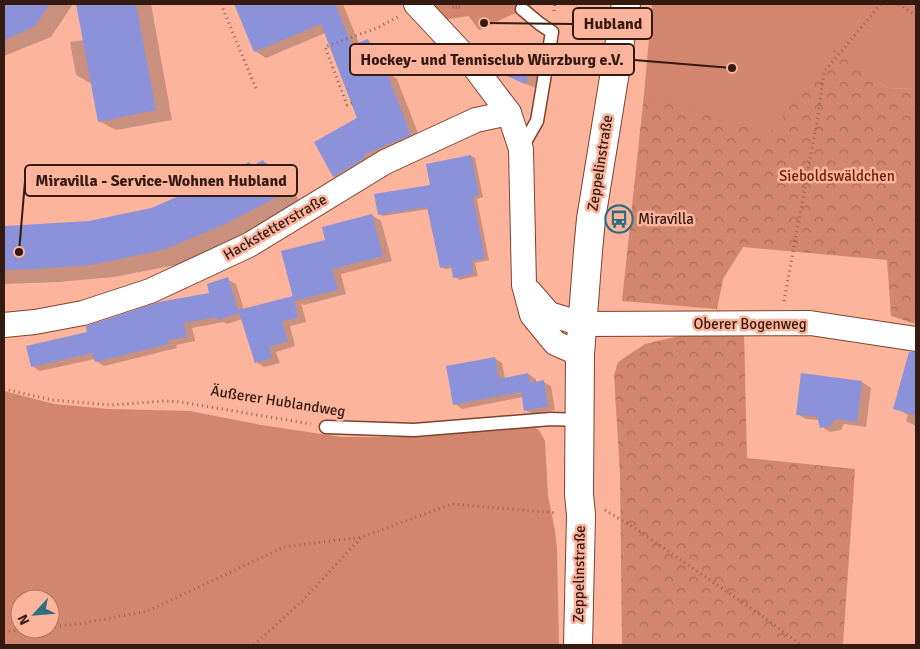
<svg xmlns="http://www.w3.org/2000/svg" width="920" height="649" viewBox="0 0 920 649" font-family="Signika,sans-serif">
  <style>
    .grass { fill: url(#grass-tufts) }
    .forest { fill: url(#forest-crowns) }
    .green { fill: #d1866d; fill-rule: evenodd }
    .shadow { fill: #0003 }
    .building { fill: #8b92da }
    .lines { fill: none; stroke-linecap: round; stroke-linejoin: round }
    .lane-casing { stroke: #7f422e; stroke-width: 15 }
    .street-casing { stroke: #7f422e; stroke-width: 26 }
    .secondary-casing { stroke: #7f422e; stroke-width: 30 }
    .path { stroke: #936354; stroke-width: 3; stroke-dasharray: 1 4; stroke-linecap: butt }
    .lane { stroke: #fff; stroke-width: 12 }
    .street { stroke: #fff; stroke-width: 24 }
    .secondary { stroke: #fff; stroke-width: 28 }
    .labels { text-anchor: middle; dominant-baseline: central; stroke-width: 5; stroke-linejoin: round; paint-order: stroke }
    .street-label { font-size: 15px; fill: #341a11; stroke: #fcb49d }
    .park-label { font-size: 15px; fill: #692205; stroke: #fcb49d }
    .poi-label { font-size: 15px; fill: #341a11; stroke: #fcb49d; text-anchor: start }
    .leader { fill: none; stroke: #341a11; stroke-width: 2 }
    .callout-dot { fill: #341a11; stroke: #fcb49d; stroke-width: 2 }
    .callout { fill: #fcb49d; stroke: #341a11; stroke-width: 2 }
    .callout-label { font-size: 16px; text-anchor: middle; font-weight: bold; fill: #341a11 }
  </style>
  <defs>
    <pattern id="grass-tufts" width="24" height="20" patternUnits="userSpaceOnUse" patternTransform="scale(1.25)"><rect width="24" height="20" fill="#d1866d"/><path d="M3 7l-1-3M5 7V3M7 7l1-3M15 17l-1-3M17 17v-4M19 17l1-3" fill="none" stroke="#aa6d58"/></pattern>
    <pattern id="forest-crowns" width="20" height="18" patternUnits="userSpaceOnUse" patternTransform="scale(1.25)"><rect width="20" height="18" fill="#d1866d"/><path d="M2 6a3 3 0 1 1 6 0M12 15a3 3 0 1 1 6 0" fill="none" stroke="#aa6d58"/></pattern>
  </defs>
  <rect width="100%" height="100%" fill="#fcb49d"/>
  <!-- grass -->
  <polygon class="grass" points="430,4 460,4 469,16 449,19 446,21"/>
  <!-- forest -->
  <g class="forest">
    <polygon points="834,48 888,88 916,89 916,324 891,316 887,260 743,247 723,279 717,309 622,301 644,94"/>
    <polygon points="744,333 747,458 855,469 843,645 622,645 620,474 614,375 618,362 645,344 680,336"/>
  </g>
  <!-- green -->
  <g class="green">
    <polygon points="460,4 535,4 479,30"/>
    <polygon points="652,4 916,4 916,89 888,88 834,49 769,134 644,95"/>
    <path d="M4,391l50,13 55,5 81,2 71,14 80,12h81l87,-15 19,3 11,5 6,11 3,55 7,35 2,19 2,95h-555zM20,599h30v30h-30z"/>
  </g>
  <!-- shadow -->
  <g class="shadow">
    <polygon points="4,4 73,4 51,37 4,56"/>
    <polygon points="78,4 151,4 172,120 116,130 99,121 92,84 76,75 70,42 84,40"/>
    <polygon points="235,4 343,4 359,44 368,41 379,47 389,74 397,79 421,141 345,183 334,177 316,143 359,119 325,33 266,58 255,51"/>
    <polygon points="519,49 537,56 546,61 535,88 517,80"/>
    <polygon points="471,156 475,158 483,197 477,199 489,260 475,263 478,276 459,280 455,277 453,268 445,269 441,267 429,209 383,216 379,214 431,186 427,165"/>
    <polygon points="263,161 285,174 303,208 186,263 114,277 58,282 4,284 4,227 89,222 152,209 203,187 249,163 254,166"/>
    <polygon points="372,215 381,221 392,261 341,274 346,294 304,305 301,303 306,322 290,326 295,346 276,352 280,363 264,367 256,362 242,319 227,324 224,322 192,328 195,341 176,345 177,348 104,366 96,361 95,359 40,371 32,366 89,333 211,294 227,279 236,284 244,310 293,298 326,241"/>
    <polygon points="494,358 502,363 505,379 528,374 536,379 536,383 543,382 551,386 555,410 533,414 525,410 523,397 462,409 455,404"/>
    <polygon points="903,376 916,380 916,426 906,421 908,415 895,408"/>
    <polygon points="862,382 871,388 866,427 844,424 841,430 830,432 821,426 819,420 806,419 797,414"/>
  </g>
  <!-- building -->
  <g class="building">
    <polygon points="4,4 50,4 34,27 4,40"/>
    <polygon points="76,4 136,4 156,110 98,122"/>
    <polygon points="234,4 335,4 352,45 368,39 381,73 386,71 411,135 363,155 365,158 333,177 314,142 357,118 321,24 254,52"/>
    <polygon points="518,47 537,55 525,84 507,76"/>
    <polygon points="471,155 479,195 473,197 485,258 472,261 474,274 453,278 451,265 440,268 427,207 378,215 374,194 430,185 426,164"/>
    <polygon points="263,160 281,195 223,225 163,250 91,265 35,269 4,270 4,226 89,221 151,208 203,186 249,162 252,166"/>
    <polygon points="372,214 383,256 332,269 338,290 294,301 281,251 325,240 322,227"/>
    <polygon points="228,277 238,310 293,296 298,318 282,321 288,341 269,347 272,358 255,363 239,313 218,320 217,317 184,323 187,337 168,340 169,344 95,362 92,353 31,367 26,346 87,332 86,326 159,302 209,293 207,284"/>
    <polygon points="909,352 916,352 916,415 893,409"/>
    <polygon points="495,357 499,379 528,373 530,383 544,380 548,406 524,411 521,392 453,405 446,366"/>
    <polygon points="801,373 862,381 857,422 835,419 832,425 820,428 817,416 796,415"/>
  </g>
  <g class="lines">
    <!-- lane casing -->
    <g class="lane-casing">
      <g id="lane">
        <polyline points="521,149 537,121 552,32 540,24 522,9"/>
        <polyline points="326,427 414,430 551,419 579,420"/>
      </g>
    </g>
    <!-- street casing -->
    <g class="street-casing">
      <g id="street">
        <polyline points="416,4 472,64 509,113 521,149 524,285 532,315 555,343 580,354"/>
        <polyline points="530,292 549,314 582,324 810,323 916,339"/>
        <polyline points="4,325 35,322 83,313 150,291 249,245 385,162 476,120 509,113"/>
      </g>
    </g>
    <!-- secondary casing -->
    <g class="secondary-casing">
      <polyline id="secondary" points="578,645 581,515 579,494 580,354 588,251 591,219 626,4"/>
    </g>
    <!-- path -->
    <g class="path">
      <polyline points="221,4 257,91"/>
      <polyline points="684,4 684,8"/>
      <polyline points="899,4 916,16"/>
      <polyline points="554,11 555,4"/>
      <polyline points="352,103 347,105 325,47 377,28 398,17"/>
      <polyline points="784,301 818,116 824,72 881,4"/>
      <polyline points="4,389 52,400 111,405 164,401 181,402 311,424"/>
      <polyline points="605,510 636,529 765,618 801,645"/>
      <polyline points="50,627 84,623 148,611 284,547 362,537 452,504 557,513"/>
      <polyline points="4,632 28,629"/>
      <polyline points="254,645 302,601 361,538"/>
    </g>
    <!-- lane -->
    <use href="#lane" class="lane"/>
    <!-- street -->
    <use href="#street" class="street"/>
    <!-- secondary -->
    <use href="#secondary" class="secondary"/>
  </g>
  <!-- icons -->
  <defs>
    <g id="bus-ring" transform="scale(1.4375)"><circle r="9.5" fill="#fcb49d" stroke="#2d6f81" stroke-width="1.5"/><path d="M-5-6H5V4H4V6H2V4H-2V6H-4V4H-5ZM-3.5-4V0h7V-4ZM-3.5 1.2v1.5H-2V1.2ZM2 1.2v1.5H3.5V1.2Z" fill="#2d6f81"/></g>
  </defs>
  <g fill-rule="evenodd">
    <use href="#bus-ring" x="619" y="219"/>
  </g>
  <g class="labels">
    <!-- street labels -->
    <g class="street-label">
      <text transform="translate(600 163) rotate(-81)">Zeppelinstraße</text>
      <text transform="translate(275 227) rotate(-30)">Hackstetterstraße</text>
      <text x="750" y="324">Oberer Bogenweg</text>
      <text transform="translate(278 401) rotate(9)">Äußerer Hublandweg</text>
      <text transform="translate(579 574) rotate(-89)">Zeppelinstraße</text>
    </g>
    <!-- park labels -->
    <g class="park-label">
      <text x="837" y="176">Sieboldswäldchen</text>
    </g>
    <!-- poi labels -->
    <g class="poi-label">
      <text x="638" y="219">Miravilla</text>
    </g>
  </g>
  <!-- callouts -->
  <path class="leader" d="M484 23L573 24M732 68L634 60M19 252L25 181"/>
  <g class="callout-dot">
    <circle cx="484" cy="23" r="5"/>
    <circle cx="732" cy="68" r="5"/>
    <circle cx="19" cy="252" r="5"/>
  </g>
  <g class="callout">
    <rect x="573" y="8" width="79" height="31" rx="5"/>
    <rect x="350" y="44" width="284" height="31" rx="5"/>
    <rect x="25" y="165" width="272" height="31" rx="5"/>
  </g>
  <g class="callout-label">
    <text x="613" y="29">Hubland</text>
    <text x="492" y="65">Hockey- und Tennisclub Würzburg e.V.</text>
    <text x="161" y="186">Miravilla - Service-Wohnen Hubland</text>
  </g>
  <!-- border -->
  <rect width="920" height="649" fill="none" stroke="#341a11" stroke-width="10"/>
  <!-- north arrow -->
  <g transform="translate(35 614) rotate(244)"><circle r="24" fill="#fcb49d" stroke="#ac7665"/>
  <path d="M0-4L9 19L0 12L-9 19Z" fill="#2d6f81"/>
  <text y="-8" font-size="14" font-weight="bold" text-anchor="middle" fill="#341a11">N</text>
  </g>
</svg>
